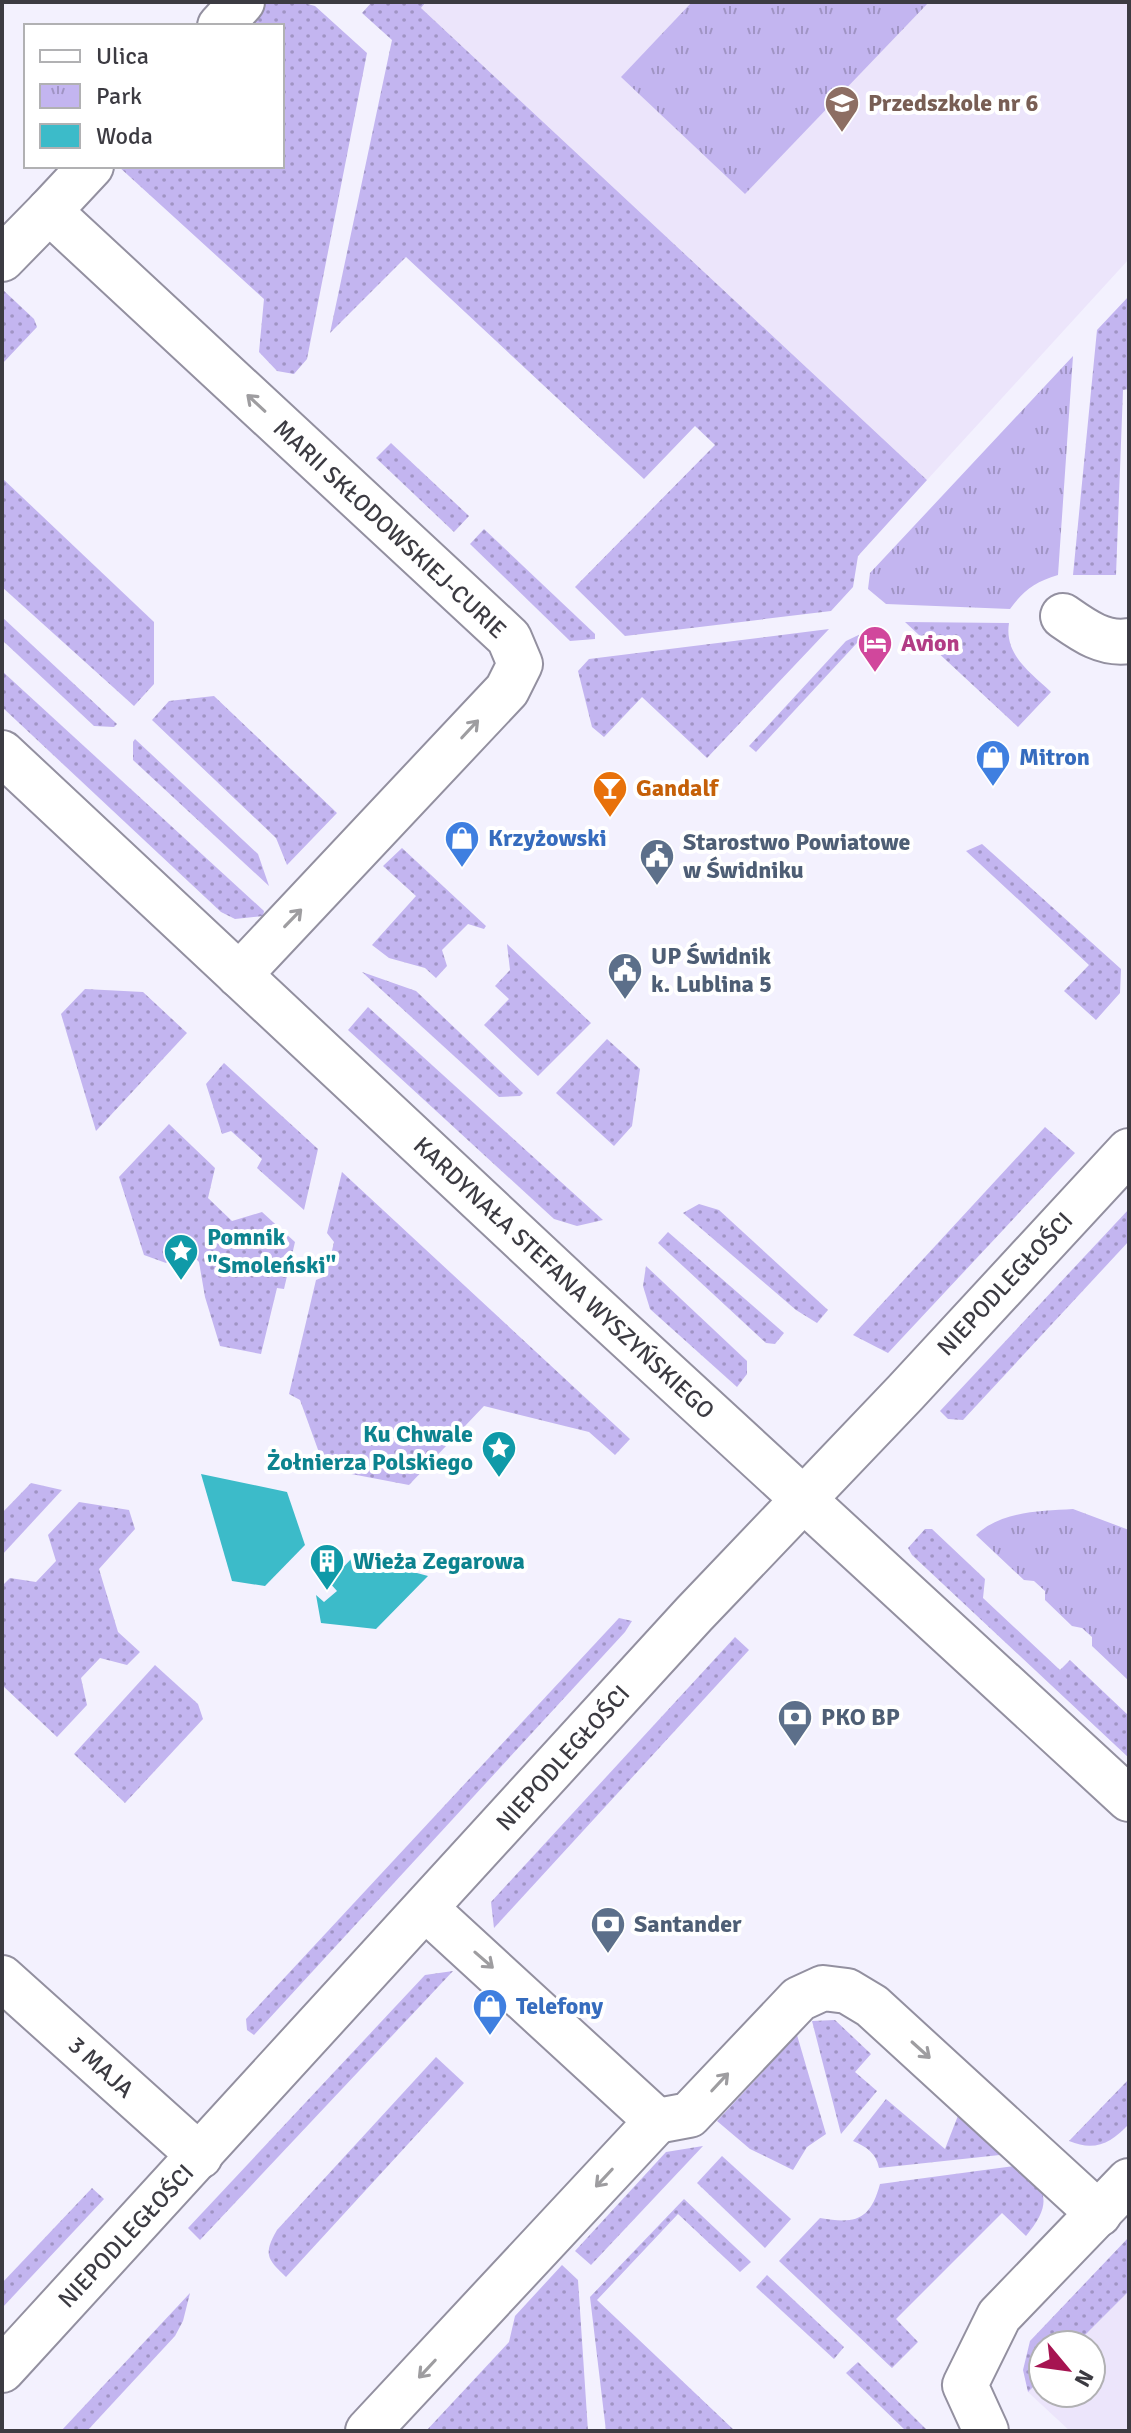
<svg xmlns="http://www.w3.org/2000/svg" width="1131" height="2433" viewBox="0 0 1131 2433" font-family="Signika,sans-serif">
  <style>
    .education { fill: #ece5fb }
    .grass { fill: url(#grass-dots) }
    .park { fill: url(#park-tufts) }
    .water { fill: #3cbbc9 }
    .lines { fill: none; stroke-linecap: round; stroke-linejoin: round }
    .minor-casing { stroke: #9390a0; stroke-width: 48 }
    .minor { stroke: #fff; stroke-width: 44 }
    .oneway { stroke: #9e9da0 }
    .labels { text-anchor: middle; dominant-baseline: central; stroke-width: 8; stroke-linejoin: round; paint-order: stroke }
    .education-label { font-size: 24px; font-weight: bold; fill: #785e54; stroke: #fff; text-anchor: start }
    .street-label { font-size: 24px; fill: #3c3b42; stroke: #fff }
    .hotel-label { font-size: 24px; font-weight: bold; fill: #b23c85; stroke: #fff; text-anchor: start }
    .shop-label { font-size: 24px; font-weight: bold; fill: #366cbe; stroke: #fff; text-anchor: start }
    .food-label { font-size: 24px; font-weight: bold; fill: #c56008; stroke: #fff; text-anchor: start }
    .service-label { font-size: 24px; font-weight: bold; fill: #4e5e75; stroke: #fff; text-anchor: start }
    .culture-label { font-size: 24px; font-weight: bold; fill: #0d838f; stroke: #fff; text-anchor: start }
  </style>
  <defs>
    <pattern id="grass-dots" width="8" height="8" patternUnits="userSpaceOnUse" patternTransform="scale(2)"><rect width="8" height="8" fill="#c3b5f0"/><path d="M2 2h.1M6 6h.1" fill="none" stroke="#a094c4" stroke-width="1.8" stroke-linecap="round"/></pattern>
    <pattern id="park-tufts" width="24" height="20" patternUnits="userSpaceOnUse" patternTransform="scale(2)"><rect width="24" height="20" fill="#c3b5f0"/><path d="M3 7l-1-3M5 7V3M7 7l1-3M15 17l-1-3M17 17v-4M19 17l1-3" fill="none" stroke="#a094c4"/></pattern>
  </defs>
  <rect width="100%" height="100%" fill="#f3f1fe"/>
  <!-- education -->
  <g class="education">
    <polygon points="427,2 1129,2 1129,259 927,480 421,8"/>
    <polygon points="1129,2291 1129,2431 1070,2431 1028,2392 1043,2377 1043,2393 1091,2393 1091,2345 1075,2345"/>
  </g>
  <!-- grass -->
  <g class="grass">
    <polygon points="268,2 300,2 315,6 367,53 307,359 294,374 277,371 259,352 264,299 118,166 282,166 282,26 237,26"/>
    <polygon points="372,2 426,2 421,8 927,480 858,556 853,587 831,611 625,636 575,587 715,445 695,426 644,479 406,257 330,333 392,40 362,13"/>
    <polygon points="2,289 34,319 37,327 2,364"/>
    <polygon points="1129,296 1129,389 1123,390 1116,575 1073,575 1097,330"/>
    <polygon points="391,443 469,516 454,532 376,458"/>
    <polygon points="2,478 154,622 154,684 134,706 2,587"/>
    <polygon points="484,529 595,634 595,639 570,641 470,544"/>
    <polygon points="2,617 117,724 114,727 94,726 2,640"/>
    <path d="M905,622l104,1c-5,32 21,49 42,69l-33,35z"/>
    <polygon points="829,629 707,758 642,697 604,737 592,727 578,671 589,659"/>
    <polygon points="869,630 756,752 749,746 846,641"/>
    <polygon points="2,671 264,911 263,916 235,919 221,912 2,707"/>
    <polygon points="214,696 337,813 287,865 276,838 152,720 169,701"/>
    <polygon points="135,739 258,854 269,886 133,760 133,742"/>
    <polygon points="982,844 1121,969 1120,993 1096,1020 1064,991 1089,965 966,851"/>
    <polygon points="402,848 486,926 484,929 468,924 442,950 447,966 436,978 425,968 389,958 372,945 416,896 383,866"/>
    <polygon points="507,944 591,1023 538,1076 484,1025 509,999 495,986 510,970"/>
    <polygon points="362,972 416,991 523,1093 520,1096 499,1097"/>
    <polygon points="85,989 143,992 187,1033 96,1131 61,1014"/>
    <polygon points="368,1007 603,1220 577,1226 554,1219 348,1030"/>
    <polygon points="607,1039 640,1069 632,1126 614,1146 556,1093"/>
    <polygon points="224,1063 318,1149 304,1210 257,1168 262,1159 231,1131 222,1134 206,1084"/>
    <polygon points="169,1124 215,1168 208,1198 232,1221 262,1212 295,1242 284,1289 277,1288 261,1354 220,1346 205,1297 199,1262 184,1246 166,1263 144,1255 119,1177"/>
    <polygon points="1045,1127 1075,1153 888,1353 853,1335"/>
    <polygon points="342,1172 630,1439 615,1455 589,1432 484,1406 409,1485 325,1469 300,1400 289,1394 316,1280 326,1276 334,1242 327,1233"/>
    <polygon points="699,1204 719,1210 828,1310 817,1323 796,1310 683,1213"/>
    <polygon points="1129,1209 1129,1241 963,1420 948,1419 940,1411"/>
    <polygon points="668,1232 784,1333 775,1344 766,1343 658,1243"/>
    <polygon points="646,1266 747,1361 747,1374 737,1387 650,1309 643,1286"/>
    <polygon points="31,1483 62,1490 2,1555 2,1513"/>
    <polygon points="79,1502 129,1510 135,1529 99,1569 118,1632 140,1652 127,1665 100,1658 81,1678 87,1705 57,1737 2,1685 2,1586 10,1578 36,1582 56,1561 48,1535"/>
    <polygon points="925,1529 932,1529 985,1579 983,1598 1060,1670 1070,1660 1129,1716 1129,1758 912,1555 908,1548"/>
    <polygon points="619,1618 632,1621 625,1632 254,2035 247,2030 246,2019"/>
    <polygon points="735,1637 749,1650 494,1928 491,1902"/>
    <polygon points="155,1665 198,1704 203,1719 125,1803 74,1754"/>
    <polygon points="453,1971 200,2240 188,2228 425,1975"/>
    <polygon points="835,2020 871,2054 855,2072 877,2091 841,2134 812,2021"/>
    <polygon points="797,2035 826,2134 807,2147 793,2170 750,2149 717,2121"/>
    <path d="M436,2057l28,26 -178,194c-19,-18 -23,-23 -9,-47z"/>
    <path d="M1129,2079v45c-18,19 -34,28 -60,17z"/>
    <path d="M886,2099l59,50 16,-41 48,46 -130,14c-3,-15 -12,-21 -26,-27z"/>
    <polygon points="703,2146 591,2265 575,2251 666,2152"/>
    <polygon points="722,2156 791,2219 765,2248 697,2183"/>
    <path d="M1022,2165c28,28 28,41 4,71l-24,-23 -106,106 22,23 -26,26 -113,-107 41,-43c35,6 50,3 60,-34z"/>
    <polygon points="92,2188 104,2199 2,2308 2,2283"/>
    <polygon points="684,2199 751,2262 740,2272 678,2214 597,2300 735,2431 606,2431 590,2297"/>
    <polygon points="1129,2237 1129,2291 1075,2345 1043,2345 1043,2377 1028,2392 1023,2370 1030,2341"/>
    <polygon points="562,2265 578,2280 588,2431 426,2431 509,2342 515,2316"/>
    <polygon points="767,2275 844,2347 834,2359 756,2287"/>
    <polygon points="190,2293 183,2321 175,2336 87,2431 61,2431"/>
    <polygon points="858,2362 928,2431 906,2431 846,2373"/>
  </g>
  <!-- park -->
  <g class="park">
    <polygon points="692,2 929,2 745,194 621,77"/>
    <path d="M1073,356l-15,219c-23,7 -34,15 -48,34l-124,-5 -18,-15 2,-16z"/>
    <path d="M1073,1509l56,21v151l-37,-35v-9l-10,-9 -10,-2 -27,-26v-9l-11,-10 -10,-1 -48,-45c25,-24 64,-24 97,-26z"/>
  </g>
  <!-- water -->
  <g class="water">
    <polygon points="201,1474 287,1492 305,1545 265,1586 232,1581"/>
    <polygon points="354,1556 428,1576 376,1629 321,1623 316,1595 324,1602 337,1591 329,1582"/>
  </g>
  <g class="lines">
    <!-- minor casing -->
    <g class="minor-casing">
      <g id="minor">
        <polyline points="220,26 242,2"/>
        <polyline points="49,211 91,166"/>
        <polyline points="2,259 49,211 509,638 520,664 507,690 239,975"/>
        <path d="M1063,616c20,14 40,29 66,25"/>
        <polyline points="2,753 575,1289 1129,1799"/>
        <polyline points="426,1909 657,2121"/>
        <polyline points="2,1978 200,2156"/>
        <polyline points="657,2121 689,2115 799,1999 823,1988 847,1991 872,2006 1099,2214"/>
        <polyline points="2,2370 694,1614 905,1393 1129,1151"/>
        <polyline points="368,2431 657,2121"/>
        <polyline points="986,2431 965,2385 999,2316 1129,2181"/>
      </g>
    </g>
    <!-- minor -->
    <use href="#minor" class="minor"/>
  </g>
  <!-- one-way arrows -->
  <defs><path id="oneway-shaft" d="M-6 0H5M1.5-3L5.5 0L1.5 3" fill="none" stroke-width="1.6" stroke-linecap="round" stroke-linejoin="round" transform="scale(2)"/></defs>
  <g class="oneway">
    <use href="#oneway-shaft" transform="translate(256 403) rotate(-137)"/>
    <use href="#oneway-shaft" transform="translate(470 729) rotate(-47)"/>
    <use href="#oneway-shaft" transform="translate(293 918) rotate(-46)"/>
    <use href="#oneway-shaft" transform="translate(484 1960) rotate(41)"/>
    <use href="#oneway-shaft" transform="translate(921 2050) rotate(42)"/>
    <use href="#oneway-shaft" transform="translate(720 2082) rotate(-47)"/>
    <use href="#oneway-shaft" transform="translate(604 2178) rotate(133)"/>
    <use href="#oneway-shaft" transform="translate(427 2369) rotate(133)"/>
  </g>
  <!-- icons -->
  <defs>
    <g id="school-pin" transform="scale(1.8)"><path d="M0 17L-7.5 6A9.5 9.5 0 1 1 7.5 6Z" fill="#8d6e63" stroke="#fff"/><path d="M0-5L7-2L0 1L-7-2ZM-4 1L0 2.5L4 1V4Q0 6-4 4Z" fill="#fff"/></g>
    <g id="hotel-pin" transform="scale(1.8)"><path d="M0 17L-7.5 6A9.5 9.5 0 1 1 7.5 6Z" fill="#d1479c" stroke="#fff"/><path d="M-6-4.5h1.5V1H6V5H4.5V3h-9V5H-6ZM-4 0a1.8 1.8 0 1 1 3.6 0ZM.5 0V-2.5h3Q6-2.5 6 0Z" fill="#fff"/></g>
    <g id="shop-pin" transform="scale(1.8)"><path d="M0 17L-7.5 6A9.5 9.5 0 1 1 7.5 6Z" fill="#3f7fe0" stroke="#fff"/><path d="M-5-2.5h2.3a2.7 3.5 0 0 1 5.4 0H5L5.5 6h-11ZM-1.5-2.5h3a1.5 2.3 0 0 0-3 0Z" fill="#fff"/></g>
    <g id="bar-pin" transform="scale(1.8)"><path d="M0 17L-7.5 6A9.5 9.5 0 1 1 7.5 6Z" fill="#e8710a" stroke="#fff"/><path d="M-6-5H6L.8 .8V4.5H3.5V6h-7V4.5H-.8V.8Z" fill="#fff"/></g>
    <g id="civic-pin" transform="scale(1.8)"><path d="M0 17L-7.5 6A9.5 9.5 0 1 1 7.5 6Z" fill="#5c6f8a" stroke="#fff"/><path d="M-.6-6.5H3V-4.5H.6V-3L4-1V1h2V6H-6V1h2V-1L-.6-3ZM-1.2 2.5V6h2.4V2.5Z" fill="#fff"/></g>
    <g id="sight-pin" transform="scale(1.8)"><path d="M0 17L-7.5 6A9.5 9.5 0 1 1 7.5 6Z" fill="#0f9aa8" stroke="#fff"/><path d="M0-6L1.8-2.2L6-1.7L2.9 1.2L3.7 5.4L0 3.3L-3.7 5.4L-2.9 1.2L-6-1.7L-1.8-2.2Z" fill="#fff"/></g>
    <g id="building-pin" transform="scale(1.8)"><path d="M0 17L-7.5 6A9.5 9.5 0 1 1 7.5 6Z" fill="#0f9aa8" stroke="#fff"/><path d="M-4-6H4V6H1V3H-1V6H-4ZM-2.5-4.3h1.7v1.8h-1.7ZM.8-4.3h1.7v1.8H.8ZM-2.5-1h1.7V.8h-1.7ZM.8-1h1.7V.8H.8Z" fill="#fff"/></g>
    <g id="bank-pin" transform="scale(1.8)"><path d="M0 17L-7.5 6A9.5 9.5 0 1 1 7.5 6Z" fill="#5c6f8a" stroke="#fff"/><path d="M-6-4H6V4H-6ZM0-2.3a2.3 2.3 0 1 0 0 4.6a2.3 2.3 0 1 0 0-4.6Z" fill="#fff"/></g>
  </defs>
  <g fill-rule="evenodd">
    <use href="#school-pin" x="842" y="103"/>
    <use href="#hotel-pin" x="875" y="643"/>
    <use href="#shop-pin" x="993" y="757"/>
    <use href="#bar-pin" x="610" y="788"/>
    <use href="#shop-pin" x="462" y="838"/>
    <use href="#civic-pin" x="657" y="856"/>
    <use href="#civic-pin" x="625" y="970"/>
    <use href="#sight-pin" x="181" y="1251"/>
    <use href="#sight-pin" x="499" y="1448"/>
    <use href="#building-pin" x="327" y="1561"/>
    <use href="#bank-pin" x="795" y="1717"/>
    <use href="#bank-pin" x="608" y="1924"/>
    <use href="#shop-pin" x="490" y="2006"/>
  </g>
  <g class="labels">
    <!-- education labels -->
    <g class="education-label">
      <text x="868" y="103">Przedszkole nr 6</text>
    </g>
    <!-- street labels -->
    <g class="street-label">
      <text transform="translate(390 529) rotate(43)">MARII SKŁODOWSKIEJ-CURIE</text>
      <text transform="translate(564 1278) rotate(43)">KARDYNAŁA STEFANA WYSZYŃSKIEGO</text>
      <text transform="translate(1005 1284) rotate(-47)">NIEPODLEGŁOŚCI</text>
      <text transform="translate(563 1758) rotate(-48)">NIEPODLEGŁOŚCI</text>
      <text transform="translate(101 2067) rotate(42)">3 MAJA</text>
      <text transform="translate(126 2236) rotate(-47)">NIEPODLEGŁOŚCI</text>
    </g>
    <!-- hotel labels -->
    <g class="hotel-label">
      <text x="901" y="643">Avion</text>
    </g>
    <!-- shop labels -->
    <g class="shop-label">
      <text x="1019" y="757">Mitron</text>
      <text x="488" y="838">Krzyżowski</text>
      <text x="516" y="2006">Telefony</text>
    </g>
    <!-- food labels -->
    <g class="food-label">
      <text x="636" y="788">Gandalf</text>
    </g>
    <!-- service labels -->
    <g class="service-label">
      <text x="683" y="842">Starostwo Powiatowe<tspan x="683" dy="28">w Świdniku</tspan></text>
      <text x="651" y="956">UP Świdnik<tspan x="651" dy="28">k. Lublina 5</tspan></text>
      <text x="821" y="1717">PKO BP</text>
      <text x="634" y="1924">Santander</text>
    </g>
    <!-- culture labels -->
    <g class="culture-label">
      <text x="207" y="1237">Pomnik<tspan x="207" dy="28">"Smoleński"</tspan></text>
      <text x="473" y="1434" text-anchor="end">Ku Chwale<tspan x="473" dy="28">Żołnierza Polskiego</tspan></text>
      <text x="353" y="1561">Wieża Zegarowa</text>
    </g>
  </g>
  <!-- border -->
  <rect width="1131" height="2433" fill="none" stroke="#3c3b42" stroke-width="8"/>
  <!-- legend -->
  <rect x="24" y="24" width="260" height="144" fill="#ffffff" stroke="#b1b1b3" stroke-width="2"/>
  <rect x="40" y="50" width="40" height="12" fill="#ffffff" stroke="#b1b1b3" stroke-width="2"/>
  <text x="96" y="64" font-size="24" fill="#3c3b42">Ulica</text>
  <rect x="40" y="84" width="40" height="24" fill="url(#park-tufts)" stroke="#b1b1b3" stroke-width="2"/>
  <text x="96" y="104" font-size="24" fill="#3c3b42">Park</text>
  <rect x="40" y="124" width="40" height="24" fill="#3cbbc9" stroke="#b1b1b3" stroke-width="2"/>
  <text x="96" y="144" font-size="24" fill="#3c3b42">Woda</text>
  <!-- north arrow -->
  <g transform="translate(1067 2369) rotate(119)"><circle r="38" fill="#ffffff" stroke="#b1b1b3" stroke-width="2"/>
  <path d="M0-6L14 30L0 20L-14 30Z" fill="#a61451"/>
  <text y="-12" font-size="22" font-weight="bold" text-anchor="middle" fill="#3c3b42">N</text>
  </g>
</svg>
